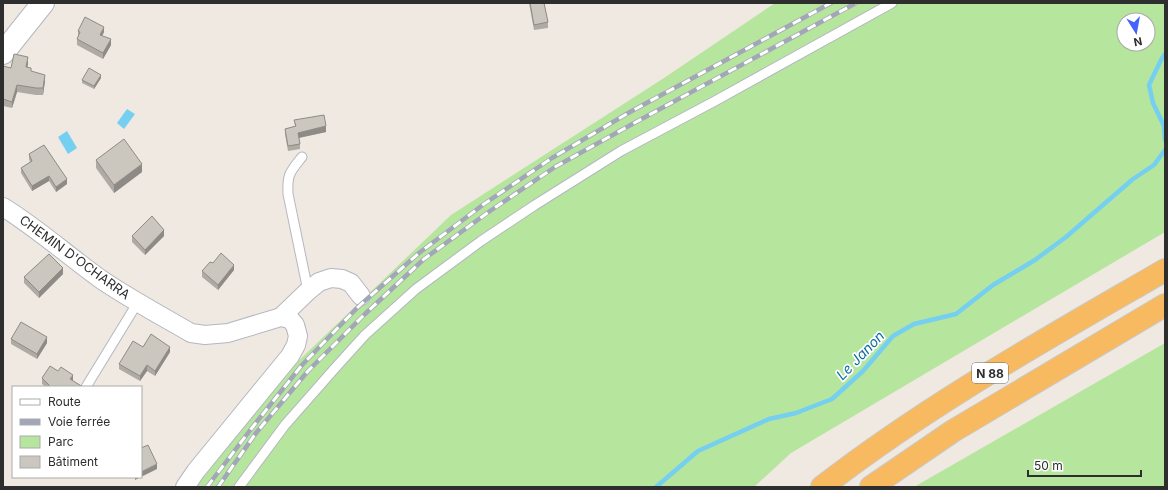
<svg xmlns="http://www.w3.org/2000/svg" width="1168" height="490" viewBox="0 0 1168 490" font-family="Inter,sans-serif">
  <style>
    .green { fill: #b6e59e; fill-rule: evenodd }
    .water { fill: #75cff0 }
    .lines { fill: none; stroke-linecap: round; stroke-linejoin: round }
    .stream { stroke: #75cff0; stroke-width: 4.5 }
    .service-casing { stroke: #b4b7c1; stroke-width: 11 }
    .minor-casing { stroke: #b4b7c1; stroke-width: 20 }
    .secondary-casing { stroke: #b4b7c1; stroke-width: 24 }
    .trunk-casing { stroke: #c9c9c9; stroke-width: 24 }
    .service { stroke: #fff; stroke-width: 9 }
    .minor { stroke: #fff; stroke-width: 18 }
    .secondary { stroke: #fff; stroke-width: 22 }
    .trunk { stroke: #f8ba60; stroke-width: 22 }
    .rail-casing { stroke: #a3a6b8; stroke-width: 4.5 }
    .rail { stroke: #fff; stroke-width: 3; stroke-dasharray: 9; stroke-linecap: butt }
    .wall { fill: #afaba4 }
    .shaded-wall { fill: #8e8b86 }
    .building { fill: #cbc7bf; stroke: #8e8b86 }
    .labels { text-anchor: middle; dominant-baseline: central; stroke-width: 3.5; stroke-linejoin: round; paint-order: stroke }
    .shield { fill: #fff; stroke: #6d6d6d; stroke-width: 1 }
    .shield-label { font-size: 12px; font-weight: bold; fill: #2e2e2e }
    .street-label { font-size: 13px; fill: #2e2e2e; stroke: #fff }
    .water-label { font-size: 14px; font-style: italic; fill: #0d6fa3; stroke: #fff }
  </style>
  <rect width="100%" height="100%" fill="#efe9e1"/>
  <!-- green -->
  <g class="green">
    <path d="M775,3h390v229l-374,221 -37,34h-557l17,-26 78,-94 159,-152 213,-137zM1124,20h24v24h-24z"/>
    <polygon points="1165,343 1165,487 914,487"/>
  </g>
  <!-- water -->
  <g class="water">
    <polygon points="127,109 135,114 124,129 117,123"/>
    <polygon points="67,131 77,148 68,154 58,137"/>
  </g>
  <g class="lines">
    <!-- stream -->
    <g class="stream">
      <polyline points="1165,54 1161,60 1149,85 1153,103 1164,126 1165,140"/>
      <polyline points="656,487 698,451 769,419 796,413 832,399 863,371 893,336 914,324 956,314 993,285 1035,260 1066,237 1133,179 1154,165 1165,150"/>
    </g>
    <!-- service casing -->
    <g class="service-casing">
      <g id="service">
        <path d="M302,157c-12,15 -15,17 -14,37l20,97"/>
        <polyline points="86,387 138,302"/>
        <polyline points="239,487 285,425 336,367 365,335 416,289 481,241 535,205 621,151 715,101 892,3"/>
      </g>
    </g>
    <!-- minor casing -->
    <g class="minor-casing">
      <g id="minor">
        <path d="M3,207c34,21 63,47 96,71 29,20 61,37 92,55l14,2 23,-2 53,-16 9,2 5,6 3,11 -2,9 -6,11 -94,115 -11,16"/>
        <polyline points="281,317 308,291 319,282 331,278 342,279 351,283 361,296"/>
      </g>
    </g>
    <!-- secondary casing -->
    <g class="secondary-casing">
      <polyline id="secondary" points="3,53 43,3"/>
    </g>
    <!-- trunk casing -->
    <g class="trunk-casing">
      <g id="trunk">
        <path d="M822,487c107,-83 226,-149 343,-217"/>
        <polyline points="871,487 953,431 1165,305"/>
      </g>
    </g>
    <!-- service -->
    <use href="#service" class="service"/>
    <!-- minor -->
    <use href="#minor" class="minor"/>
    <!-- secondary -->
    <use href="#secondary" class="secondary"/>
    <!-- trunk -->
    <use href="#trunk" class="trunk"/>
    <!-- rail casing -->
    <g class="rail-casing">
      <g id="rail">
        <polyline points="207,487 251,429 302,365 358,307 419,253 484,204 552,158 630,112 831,3"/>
        <polyline points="218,487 256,433 308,371 365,314 424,259 490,211 555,167 636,122 856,3"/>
      </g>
    </g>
    <!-- rail -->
    <use href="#rail" class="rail"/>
  </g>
  <!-- wall -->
  <g class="wall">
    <polygon points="529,3 544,3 548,22 548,28 534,30"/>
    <polygon points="78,31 104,32 102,36 111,45 103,59 77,45 77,39 78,37"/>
    <polygon points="28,64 27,68 31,72 45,81 43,95 36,95 17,92 12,108 3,106 3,66 11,68"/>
    <polygon points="101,78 94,89 82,83 82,80"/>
    <polygon points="294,120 326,132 299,138 300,144 300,149 288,151 285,134 285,129 295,126"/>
    <polygon points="29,154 67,184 56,192 49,181 32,191 21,173 21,168 30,162 29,159"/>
    <polygon points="96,160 142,172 114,193 96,168"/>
    <polygon points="132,236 164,236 145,255 132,242"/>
    <polygon points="234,270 218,290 202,277 202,271"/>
    <polygon points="63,274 39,298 24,283 24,277"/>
    <polygon points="11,339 47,343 37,359 11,344"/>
    <polygon points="143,347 170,352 155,376 147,371 140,381 119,369 119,364"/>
    <polygon points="42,378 73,381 83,387 46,387 42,384"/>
  </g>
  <!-- shaded-wall -->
  <g class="shaded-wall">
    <polygon points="104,27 104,32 100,40 100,35"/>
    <polygon points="111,39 111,45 103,59 103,53"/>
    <polygon points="28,57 28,64 26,74 26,67"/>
    <polygon points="45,75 45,81 43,95 43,88"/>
    <polygon points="101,75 101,78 94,89 94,86"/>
    <polygon points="17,85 17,92 12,108 12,102"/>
    <polygon points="326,126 326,132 298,138 298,133"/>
    <polygon points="142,164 142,172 114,193 114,185"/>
    <polygon points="49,176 49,181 32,191 32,186"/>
    <polygon points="67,179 67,184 56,192 56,187"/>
    <polygon points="164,230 164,236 145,255 145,250"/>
    <polygon points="234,265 234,270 218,290 218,285"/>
    <polygon points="63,268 63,274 39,298 39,292"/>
    <polygon points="47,337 47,343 37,359 37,354"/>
    <polygon points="170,347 170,352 155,376 155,371"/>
    <polygon points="147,365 147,371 140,381 140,376"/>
    <polygon points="73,375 73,381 70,379"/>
    <polygon points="157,464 157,469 141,477 141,472"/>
    <polygon points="135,477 141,477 135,480"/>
  </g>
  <!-- building -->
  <g class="building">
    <polygon points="530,3 544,3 548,22 534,25"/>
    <polygon points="85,17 104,27 100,35 111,39 103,53 77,39 80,32 78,31"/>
    <polygon points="14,54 28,57 26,67 31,68 31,71 45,75 43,88 36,88 17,85 12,102 3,99 3,66 11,68"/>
    <polygon points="89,68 101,75 94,86 82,80"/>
    <polygon points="324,115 326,126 298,133 300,144 288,146 285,129 296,126 294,120"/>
    <polygon points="124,139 142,164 114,185 96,160"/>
    <polygon points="44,145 67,179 56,187 49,176 32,186 21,168 32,161 29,154"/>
    <polygon points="152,216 164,230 145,250 132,236"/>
    <polygon points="221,253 234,265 218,285 202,271 210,262 213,263"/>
    <polygon points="49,254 63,268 39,292 24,277"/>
    <polygon points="21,322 47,337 37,354 11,339"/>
    <polygon points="151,334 170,347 155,371 147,365 140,376 119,364 133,341 143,347"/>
    <polygon points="50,366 58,371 61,367 73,375 70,379 83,387 51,387 42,378"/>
    <polygon points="148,445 157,464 141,472 141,448"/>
  </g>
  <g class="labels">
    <!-- shield labels -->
    <rect class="shield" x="972" y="363" width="36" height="20" rx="3"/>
    <g class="shield-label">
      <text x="990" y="373">N 88</text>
    </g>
    <!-- street labels -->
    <g class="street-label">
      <text transform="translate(75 257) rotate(36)">CHEMIN D'OCHARRA</text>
    </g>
    <!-- water labels -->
    <g class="water-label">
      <text transform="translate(860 355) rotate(-46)">Le Janon</text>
    </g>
  </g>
  <!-- border -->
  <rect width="1168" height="490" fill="none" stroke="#2e2e2e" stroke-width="8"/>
  <!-- legend -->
  <rect x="12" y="386" width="130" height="92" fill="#ffffff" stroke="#ababab"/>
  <rect x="20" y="399" width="20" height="6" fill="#ffffff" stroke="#ababab"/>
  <text x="48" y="406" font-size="12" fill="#2e2e2e">Route</text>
  <rect x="20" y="419" width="20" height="6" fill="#a3a6b8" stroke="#ababab"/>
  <text x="48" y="426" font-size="12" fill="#2e2e2e">Voie ferrée</text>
  <rect x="20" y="436" width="20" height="12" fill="#b6e59e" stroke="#ababab"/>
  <text x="48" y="446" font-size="12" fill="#2e2e2e">Parc</text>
  <rect x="20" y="456" width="20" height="12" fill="#cbc7bf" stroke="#ababab"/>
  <text x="48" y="466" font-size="12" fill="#2e2e2e">Bâtiment</text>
  <!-- north arrow -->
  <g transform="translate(1136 32) rotate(169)"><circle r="19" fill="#ffffff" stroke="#ababab"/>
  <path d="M0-3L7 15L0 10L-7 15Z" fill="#4264fb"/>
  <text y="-6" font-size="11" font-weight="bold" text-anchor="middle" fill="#2e2e2e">N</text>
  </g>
  <!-- scale -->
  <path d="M1028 470v6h113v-6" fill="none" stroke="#2e2e2e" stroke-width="2"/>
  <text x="1034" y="470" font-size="12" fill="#2e2e2e" stroke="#ffffff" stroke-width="3" paint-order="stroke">50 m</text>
</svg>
